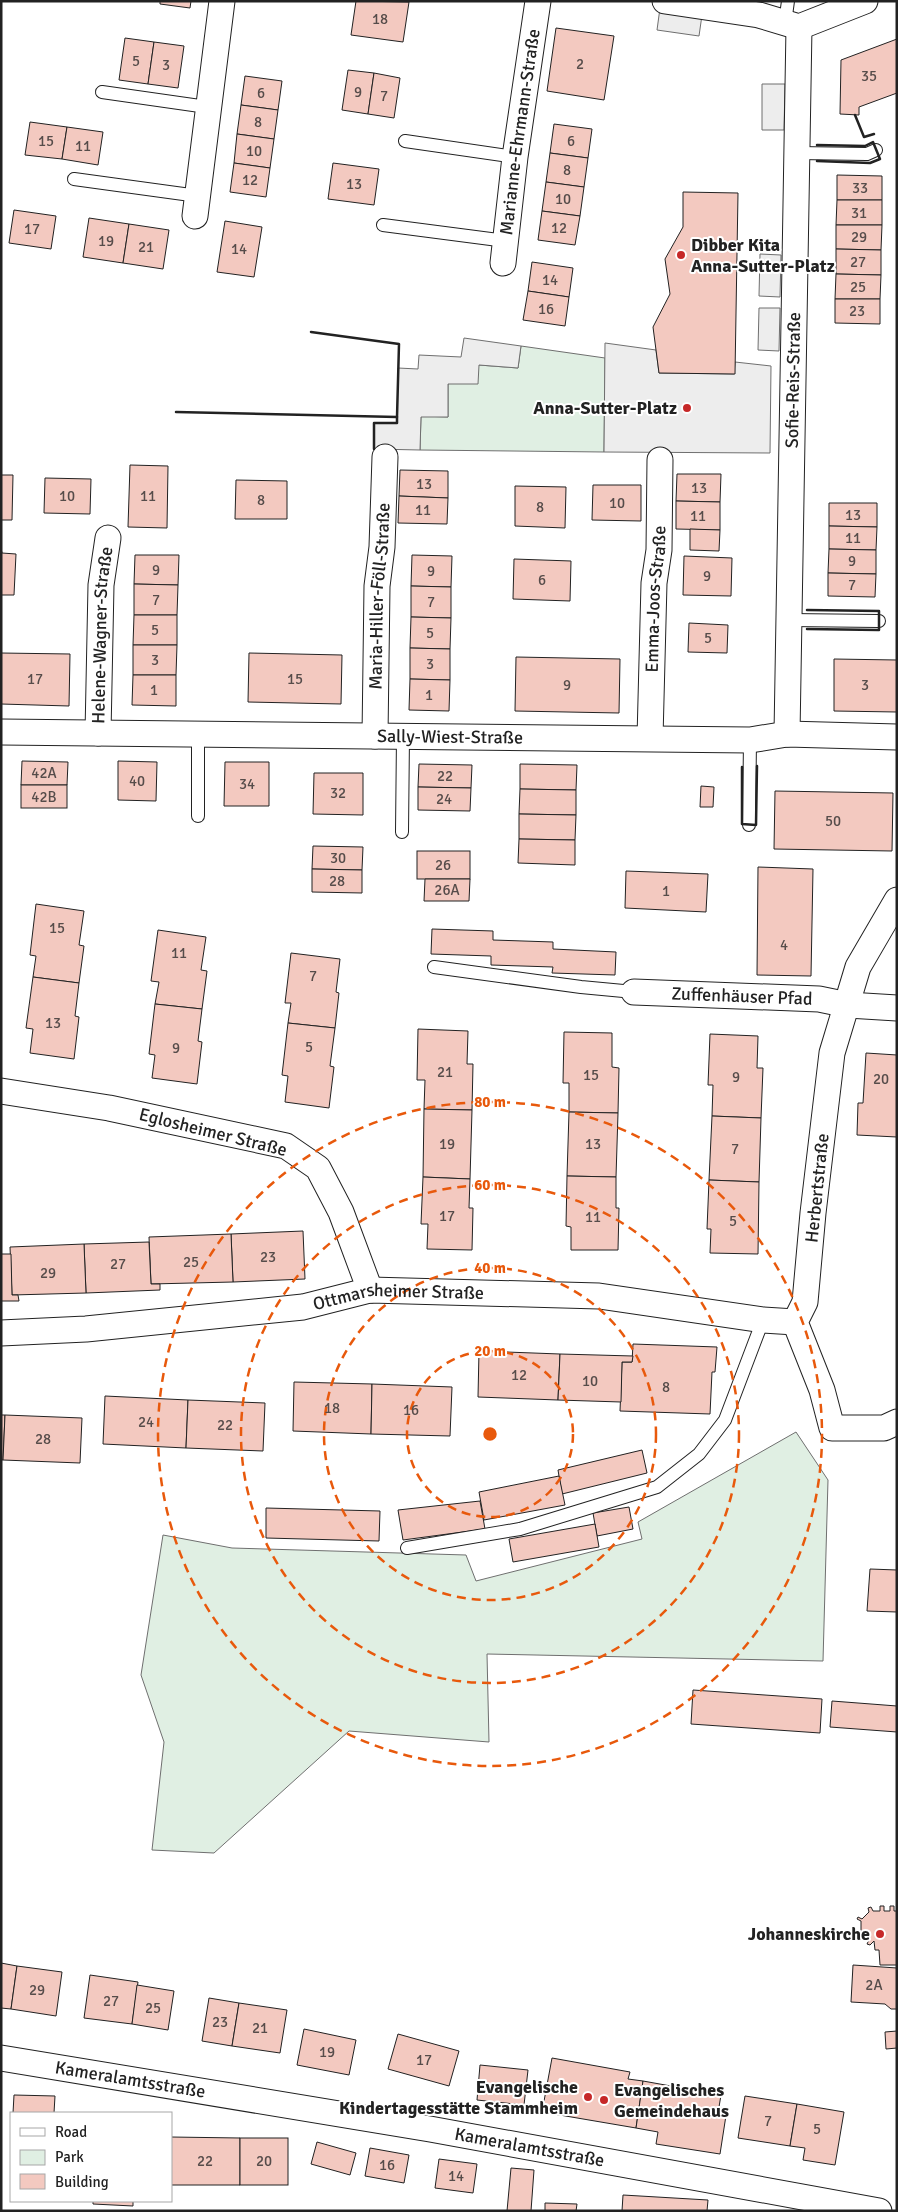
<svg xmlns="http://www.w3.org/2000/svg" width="898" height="2212" viewBox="0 0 898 2212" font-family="Signika,sans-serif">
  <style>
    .green { fill: #e0efe3; stroke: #6f6f6f }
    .parking { fill: #ededed; stroke: #6f6f6f }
    .building { fill: #f3c9c0; stroke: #222 }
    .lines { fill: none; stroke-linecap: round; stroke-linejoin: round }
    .lane-casing { stroke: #222; stroke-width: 14 }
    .street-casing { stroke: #222; stroke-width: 27 }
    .lane { stroke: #fff; stroke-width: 12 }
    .street { stroke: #fff; stroke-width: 25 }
    .wall { stroke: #222; stroke-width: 2.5 }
    .ring { fill: none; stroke: #e8590c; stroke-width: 2.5; stroke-dasharray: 9 6 }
    .poi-dot { fill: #c62828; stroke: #fff; stroke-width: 2 }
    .labels { text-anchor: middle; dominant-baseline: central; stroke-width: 4; stroke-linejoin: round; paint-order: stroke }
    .number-label { font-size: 15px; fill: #564c4a }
    .street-label { font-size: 18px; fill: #222; stroke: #fff }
    .poi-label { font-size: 18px; font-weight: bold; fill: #222; stroke: #fff; text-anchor: end }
    .centre { fill: #e8590c; stroke: #fff; stroke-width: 2.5 }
    .ring-label { font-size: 15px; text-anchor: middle; font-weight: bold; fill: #e8590c; stroke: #fff; stroke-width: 4; stroke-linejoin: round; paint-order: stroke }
  </style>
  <rect width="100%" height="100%" fill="#fff"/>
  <!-- green -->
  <g class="green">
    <polygon points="521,346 605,358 604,452 420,450 421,416 448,417 448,384 479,365 518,368"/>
    <polygon points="796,1432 828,1480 823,1661 487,1654 489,1742 349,1731 214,1853 152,1850 164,1742 141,1675 163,1535 232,1548 466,1555 476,1581 642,1539 638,1522"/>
  </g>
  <!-- parking -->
  <g class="parking">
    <polygon points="660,8 702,15 699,36 657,30"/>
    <polygon points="762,84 785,84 784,130 762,130"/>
    <polygon points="760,254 781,255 780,297 759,296"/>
    <polygon points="759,308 780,308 779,351 758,350"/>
    <polygon points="464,338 521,346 518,368 479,365 478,384 448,384 448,417 421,417 420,450 374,449 374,423 397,423 398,368 418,369 419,355 461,357"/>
    <polygon points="605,343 656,350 659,373 734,374 735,362 771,366 770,453 604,452"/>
  </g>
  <!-- building -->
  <g class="building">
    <polygon points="160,1 191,1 190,8 160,4"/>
    <polygon points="356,1 409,2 403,42 351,35"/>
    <polygon points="556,28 614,36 604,100 547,91"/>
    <polygon points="125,38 154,42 148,84 119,80"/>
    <polygon points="897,39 897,93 859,107 859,115 840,114 841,60"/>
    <polygon points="154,42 184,46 178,88 148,84"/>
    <polygon points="348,70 374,73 368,114 342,110"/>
    <polygon points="374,73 400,78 394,118 368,114"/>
    <polygon points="245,76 282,81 278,110 241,105"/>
    <polygon points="241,105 278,110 274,139 237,134"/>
    <polygon points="30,122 67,127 62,159 25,155"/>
    <polygon points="554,124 592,129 588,158 550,153"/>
    <polygon points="67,127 103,132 98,165 62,159"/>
    <polygon points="237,134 274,139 270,168 234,163"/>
    <polygon points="550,153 588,158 584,187 546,182"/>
    <polygon points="234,163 270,168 266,197 230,192"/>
    <polygon points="333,163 379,169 374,205 328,199"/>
    <polygon points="837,175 882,176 882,200 837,200"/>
    <polygon points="546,182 584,187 580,216 542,211"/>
    <polygon points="683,192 738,193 735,374 659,373 653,327 670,294 665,259 683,227"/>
    <polygon points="837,200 882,200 882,225 836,225"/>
    <polygon points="14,210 56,216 51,249 9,243"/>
    <polygon points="542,211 580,216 575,245 538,240"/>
    <polygon points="89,218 129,224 123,263 83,257"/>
    <polygon points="225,221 262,227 254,277 217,272"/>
    <polygon points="129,224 169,230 163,269 123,263"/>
    <polygon points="836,225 882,225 881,250 836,249"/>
    <polygon points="836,249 881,250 881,275 836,274"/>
    <polygon points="532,262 573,268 569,297 528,291"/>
    <polygon points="836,274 881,275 880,299 835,299"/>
    <polygon points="528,291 569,297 565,326 523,320"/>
    <polygon points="835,299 880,299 880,324 835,323"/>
    <polygon points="130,465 168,466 167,528 128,527"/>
    <polygon points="400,470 448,471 448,498 399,496"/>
    <polygon points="677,474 721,474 720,502 676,501"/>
    <polygon points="1,475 13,475 12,520 1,520"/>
    <polygon points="45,478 91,479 90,514 44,513"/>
    <polygon points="236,480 287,481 287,519 235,519"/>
    <polygon points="593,485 641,485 641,521 592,520"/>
    <polygon points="515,486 566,487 565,528 515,526"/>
    <polygon points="399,496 448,498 447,524 398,523"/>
    <polygon points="676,501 720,502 720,530 676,529"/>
    <polygon points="829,503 877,503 877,527 829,526"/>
    <polygon points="829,526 877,527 876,550 829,549"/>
    <polygon points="690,529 720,530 719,551 690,550"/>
    <polygon points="1,548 2,553 16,554 14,595 1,595"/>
    <polygon points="829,549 876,550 876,574 828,573"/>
    <polygon points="135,555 179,555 178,585 134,584"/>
    <polygon points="412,555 452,556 451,587 411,586"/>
    <polygon points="684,556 732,558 731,596 683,595"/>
    <polygon points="514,559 571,561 570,601 513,599"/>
    <polygon points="828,573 876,574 875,597 828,596"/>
    <polygon points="134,584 178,585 177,615 134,615"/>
    <polygon points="411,586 451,587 451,618 411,617"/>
    <polygon points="134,615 177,615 177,645 133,645"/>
    <polygon points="411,617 451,618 450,649 410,648"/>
    <polygon points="689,623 728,625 727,653 688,652"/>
    <polygon points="133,645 177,645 176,675 133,675"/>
    <polygon points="410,648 450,649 450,680 410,679"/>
    <polygon points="1,653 70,654 69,706 1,704"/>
    <polygon points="249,653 342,655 341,704 248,702"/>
    <polygon points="516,657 620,659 619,713 515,711"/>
    <polygon points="834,659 897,660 897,712 834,711"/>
    <polygon points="133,675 176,675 176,706 132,705"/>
    <polygon points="410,679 450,680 449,711 409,710"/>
    <polygon points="22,761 68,762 67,785 21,785"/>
    <polygon points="118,761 157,762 156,801 118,800"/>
    <polygon points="225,762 269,762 269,806 224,806"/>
    <polygon points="419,764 472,765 471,788 418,787"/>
    <polygon points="520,764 577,765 576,790 520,789"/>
    <polygon points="314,773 363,773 363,815 313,814"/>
    <rect x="21" y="785" width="46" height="23"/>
    <polygon points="701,786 714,787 713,807 700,807"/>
    <polygon points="418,787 471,788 470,811 418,810"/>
    <polygon points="520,789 576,790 576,815 519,814"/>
    <polygon points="775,791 893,793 892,851 774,849"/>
    <polygon points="519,814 576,815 575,840 519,839"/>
    <polygon points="519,839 575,840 575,865 518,863"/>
    <polygon points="313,846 363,847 362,870 312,869"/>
    <rect x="417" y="851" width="53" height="28"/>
    <polygon points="758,867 813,869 811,976 757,975"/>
    <polygon points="312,869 362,870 362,893 312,892"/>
    <polygon points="626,871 708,874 706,912 625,908"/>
    <polygon points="425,879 470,879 469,901 424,901"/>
    <polygon points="36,904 84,911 79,945 84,946 79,983 33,977 36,956 30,955"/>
    <polygon points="432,929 493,931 493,940 553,942 553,949 616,952 615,975 552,973 553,967 491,965 491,956 431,954"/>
    <polygon points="158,930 206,937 201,970 207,971 202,1009 155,1004 159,982 151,981"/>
    <polygon points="291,953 340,959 336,992 339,993 335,1028 288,1023 291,1003 285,1003"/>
    <polygon points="33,977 79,983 75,1016 79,1017 74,1059 30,1053 33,1029 26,1028"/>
    <polygon points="155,1004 202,1009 198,1041 202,1042 197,1084 152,1078 155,1055 149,1054"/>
    <polygon points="288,1023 335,1028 330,1066 334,1067 329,1108 285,1102 288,1076 282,1075"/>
    <polygon points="418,1029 468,1031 467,1064 473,1064 472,1110 424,1109 425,1080 417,1080"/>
    <polygon points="564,1032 612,1033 612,1067 619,1068 618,1113 569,1112 569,1083 563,1083"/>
    <polygon points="710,1034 758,1036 757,1068 763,1068 761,1118 712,1116 713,1085 708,1085"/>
    <polygon points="866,1053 897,1055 897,1137 857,1135 858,1103 863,1103"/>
    <polygon points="424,1109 472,1110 470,1179 423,1177"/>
    <polygon points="569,1112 618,1113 616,1177 567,1176"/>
    <polygon points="712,1116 761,1118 759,1182 709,1180"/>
    <polygon points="567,1176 616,1177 616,1208 619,1208 618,1250 571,1250 571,1227 566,1226"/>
    <polygon points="423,1177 470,1179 469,1208 473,1208 472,1250 427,1249 428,1224 421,1224"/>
    <polygon points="709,1180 759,1182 758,1254 710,1253 711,1229 707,1229"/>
    <polygon points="303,1231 305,1279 233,1282 231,1234"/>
    <polygon points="231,1234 233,1282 151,1284 149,1237"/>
    <polygon points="149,1242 151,1284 160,1284 160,1290 86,1293 84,1244"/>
    <polygon points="84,1244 86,1293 12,1295 10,1247"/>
    <polygon points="1,1254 11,1254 12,1295 18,1295 19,1301 1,1301"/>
    <polygon points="633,1344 717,1347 715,1372 712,1372 710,1414 620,1411 622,1362 632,1362"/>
    <polygon points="479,1351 560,1354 558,1400 478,1397"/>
    <polygon points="560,1354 633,1356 632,1362 622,1362 621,1402 558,1400"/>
    <polygon points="294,1382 372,1384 371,1434 293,1431"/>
    <polygon points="372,1384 452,1387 450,1436 371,1434"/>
    <polygon points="105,1396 188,1400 186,1448 103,1444"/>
    <polygon points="188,1400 265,1403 263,1451 186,1448"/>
    <polygon points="1,1415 5,1415 3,1460 1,1460"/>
    <polygon points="5,1415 82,1418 80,1463 3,1460"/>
    <polygon points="642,1450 647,1473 562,1494 558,1470"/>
    <polygon points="559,1476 565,1505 484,1520 479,1492"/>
    <polygon points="480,1501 485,1529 403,1540 398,1510"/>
    <polygon points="629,1507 633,1529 597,1536 593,1513"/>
    <polygon points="266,1508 380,1511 379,1541 266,1538"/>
    <polygon points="595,1524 599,1547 513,1562 509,1539"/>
    <polygon points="870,1569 897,1570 897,1612 867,1611"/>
    <polygon points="693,1690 822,1699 820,1733 691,1724"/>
    <polygon points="832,1701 897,1706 897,1732 830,1727"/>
    <polygon points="880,1906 884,1906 884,1911 890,1911 890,1906 894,1906 894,1911 897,1911 897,1965 880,1965 879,1950 875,1950 874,1941 870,1945 867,1944 869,1940 862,1933 859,1936 857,1933 861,1931 861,1921 857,1919 858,1917 862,1919 869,1912 868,1908 871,1907 873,1911 880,1911"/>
    <polygon points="1,1963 17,1966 11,2009 1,2008"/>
    <polygon points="853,1965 897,1968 897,2009 891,2009 885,2004 851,2002"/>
    <polygon points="17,1966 62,1972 56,2016 11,2009"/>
    <polygon points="90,1975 138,1982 132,2024 84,2018"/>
    <polygon points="137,1985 174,1991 168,2030 132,2024"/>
    <polygon points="209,1998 239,2003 232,2046 202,2041"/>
    <polygon points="239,2003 287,2010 280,2053 232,2046"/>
    <polygon points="304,2029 356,2040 349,2075 297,2065"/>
    <polygon points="897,2031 897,2048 886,2049 885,2032"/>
    <polygon points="398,2034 459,2051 449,2086 388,2069"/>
    <polygon points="552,2058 630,2072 628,2079 643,2081 636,2128 542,2112"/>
    <polygon points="480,2065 528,2070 524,2105 477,2100"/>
    <polygon points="643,2081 721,2095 719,2107 727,2109 720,2154 656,2144 658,2132 636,2128"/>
    <polygon points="14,2095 55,2096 54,2113 13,2113"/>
    <polygon points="745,2096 797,2104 790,2146 738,2138"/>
    <polygon points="797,2104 844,2112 835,2165 803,2160 805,2148 790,2146"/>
    <polygon points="171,2137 240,2138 240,2185 171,2185"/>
    <rect x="240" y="2138" width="48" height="47"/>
    <polygon points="317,2142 356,2153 350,2175 311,2164"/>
    <polygon points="370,2148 409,2155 404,2183 365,2176"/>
    <polygon points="439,2159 477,2164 473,2193 435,2188"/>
    <polygon points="511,2168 534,2170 531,2211 507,2211"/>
    <polygon points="623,2195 708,2200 707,2211 622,2211"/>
    <polygon points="93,2201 133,2201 133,2206 93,2204"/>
    <polygon points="545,2203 577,2204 576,2211 545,2211"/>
  </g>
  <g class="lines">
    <!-- lane casing -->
    <g class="lane-casing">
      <g id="lane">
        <polyline points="785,23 788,1"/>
        <polyline points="102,92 207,107"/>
        <polyline points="405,141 515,157"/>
        <polyline points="797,153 867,154 876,150"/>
        <polyline points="74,179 198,196"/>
        <polyline points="383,225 506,241"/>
        <polyline points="789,620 879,621"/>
        <polyline points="198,816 198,734"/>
        <polyline points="749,825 750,740"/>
        <polyline points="402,832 403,736"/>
        <polyline points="434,967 581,987 634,992"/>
        <polyline points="407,1548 520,1529 657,1487 699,1454 725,1420 763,1320"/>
      </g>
    </g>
    <!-- street casing -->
    <g class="street-casing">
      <g id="street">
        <polyline points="665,1 759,15 799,27 865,1"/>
        <polyline points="195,216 222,1"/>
        <path id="s1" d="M503,263l12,-106 23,-156"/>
        <path id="s2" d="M1,732l749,8 37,-6 110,3"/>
        <path id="s3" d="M98,733l3,-148 7,-47"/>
        <path id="s4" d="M787,734l12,-707"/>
        <path id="s5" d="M375,736l2,-150 5,-39 3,-90"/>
        <path id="s6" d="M650,738l4,-155 5,-33 1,-90"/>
        <polyline points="897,900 858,967 832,1053 813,1213 805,1302 795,1322 822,1390 832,1428 884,1428 897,1422"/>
        <path id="s7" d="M634,992l185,7 29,6 49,3"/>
        <polyline points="1,1091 109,1108 286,1146 318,1168 341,1212 370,1290"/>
        <path id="s8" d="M1,1333l85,-4 217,-22 67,-17 229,6 164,24 32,2"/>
        <path id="s9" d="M1,2058l429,71 449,82"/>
      </g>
    </g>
    <!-- lane -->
    <use href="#lane" class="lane"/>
    <!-- street -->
    <use href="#street" class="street"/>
    <!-- wall -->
    <g class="wall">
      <polyline points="855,115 864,137 874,134"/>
      <polyline points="817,145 865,146 873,142 880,159 870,163 817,161"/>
      <polyline points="176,412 397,417 399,344 311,332"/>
      <polyline points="374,449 374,423 397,423 397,417"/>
      <polyline points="807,629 879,630 879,611 807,610"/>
      <polyline points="742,767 742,824 756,825 757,766"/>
    </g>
  </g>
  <!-- distance rings -->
  <g class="ring">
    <circle cx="490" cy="1434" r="83"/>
    <circle cx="490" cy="1434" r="166"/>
    <circle cx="490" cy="1434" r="249"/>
    <circle cx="490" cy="1434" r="332"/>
  </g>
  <!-- markers -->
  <g class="poi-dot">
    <circle cx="681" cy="255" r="5"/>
    <circle cx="687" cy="408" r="5"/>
    <circle cx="880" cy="1934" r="5"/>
    <circle cx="588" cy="2097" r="5"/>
    <circle cx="604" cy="2100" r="5"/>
  </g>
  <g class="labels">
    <!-- number labels -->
    <g class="number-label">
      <text x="380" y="19">18</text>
      <text x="136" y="61">5</text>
      <text x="580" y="64">2</text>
      <text x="166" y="65">3</text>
      <text x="869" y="76">35</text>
      <text x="358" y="92">9</text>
      <text x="261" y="93">6</text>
      <text x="384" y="96">7</text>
      <text x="258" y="122">8</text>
      <text x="46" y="141">15</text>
      <text x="571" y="141">6</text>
      <text x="83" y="146">11</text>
      <text x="254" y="151">10</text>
      <text x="567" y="170">8</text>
      <text x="250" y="180">12</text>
      <text x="354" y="184">13</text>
      <text x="860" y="188">33</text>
      <text x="563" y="199">10</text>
      <text x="859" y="213">31</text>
      <text x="559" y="228">12</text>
      <text x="32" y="229">17</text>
      <text x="859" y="237">29</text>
      <text x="106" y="241">19</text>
      <text x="146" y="247">21</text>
      <text x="239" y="249">14</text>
      <text x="858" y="262">27</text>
      <text x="550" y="280">14</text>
      <text x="858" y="287">25</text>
      <text x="546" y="309">16</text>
      <text x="857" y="311">23</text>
      <text x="424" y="484">13</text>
      <text x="699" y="488">13</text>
      <text x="67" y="496">10</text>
      <text x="148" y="496">11</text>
      <text x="261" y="500">8</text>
      <text x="617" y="503">10</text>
      <text x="540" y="507">8</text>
      <text x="423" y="510">11</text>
      <text x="853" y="515">13</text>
      <text x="698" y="516">11</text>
      <text x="853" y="538">11</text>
      <text x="852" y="561">9</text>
      <text x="156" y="570">9</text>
      <text x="431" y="571">9</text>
      <text x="707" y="576">9</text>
      <text x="542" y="580">6</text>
      <text x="852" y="585">7</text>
      <text x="156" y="600">7</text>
      <text x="431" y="602">7</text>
      <text x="155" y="630">5</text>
      <text x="430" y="633">5</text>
      <text x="708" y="638">5</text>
      <text x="155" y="660">3</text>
      <text x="430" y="664">3</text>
      <text x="35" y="679">17</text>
      <text x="295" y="679">15</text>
      <text x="567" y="685">9</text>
      <text x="865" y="685">3</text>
      <text x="154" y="690">1</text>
      <text x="429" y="695">1</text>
      <text x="44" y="773">42A</text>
      <text x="445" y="776">22</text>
      <text x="137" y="781">40</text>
      <text x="247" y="784">34</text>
      <text x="338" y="793">32</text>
      <text x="44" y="797">42B</text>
      <text x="444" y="799">24</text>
      <text x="833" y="821">50</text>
      <text x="338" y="858">30</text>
      <text x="443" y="865">26</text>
      <text x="337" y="881">28</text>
      <text x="447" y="890">26A</text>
      <text x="666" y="891">1</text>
      <text x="57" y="928">15</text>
      <text x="784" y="945">4</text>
      <text x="179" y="953">11</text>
      <text x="313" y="976">7</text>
      <text x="53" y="1023">13</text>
      <text x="309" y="1047">5</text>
      <text x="176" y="1048">9</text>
      <text x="445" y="1072">21</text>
      <text x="591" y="1075">15</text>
      <text x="736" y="1077">9</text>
      <text x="881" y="1079">20</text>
      <text x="447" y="1144">19</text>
      <text x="593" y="1144">13</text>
      <text x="735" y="1149">7</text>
      <text x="447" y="1216">17</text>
      <text x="593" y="1217">11</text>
      <text x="733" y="1221">5</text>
      <text x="268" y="1257">23</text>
      <text x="191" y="1262">25</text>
      <text x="118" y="1264">27</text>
      <text x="48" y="1273">29</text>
      <text x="519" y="1375">12</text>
      <text x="590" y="1381">10</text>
      <text x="666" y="1387">8</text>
      <text x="332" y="1408">18</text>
      <text x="411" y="1410">16</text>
      <text x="146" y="1422">24</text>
      <text x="225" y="1425">22</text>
      <text x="43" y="1439">28</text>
      <text x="874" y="1985">2A</text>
      <text x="37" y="1990">29</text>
      <text x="111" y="2001">27</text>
      <text x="153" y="2008">25</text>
      <text x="220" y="2022">23</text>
      <text x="260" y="2028">21</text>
      <text x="327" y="2052">19</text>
      <text x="424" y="2060">17</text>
      <text x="768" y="2121">7</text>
      <text x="817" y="2129">5</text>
      <text x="205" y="2161">22</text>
      <text x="264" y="2161">20</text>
      <text x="387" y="2165">16</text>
      <text x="456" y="2176">14</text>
    </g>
    <!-- street labels -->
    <g class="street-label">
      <text stroke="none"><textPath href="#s1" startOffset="132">Marianne-Ehrmann-Straße</textPath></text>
      <text stroke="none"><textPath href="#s4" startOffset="354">Sofie-Reis-Straße</textPath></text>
      <text stroke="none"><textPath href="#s5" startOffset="140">Maria-Hiller-Föll-Straße</textPath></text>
      <text stroke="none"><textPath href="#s6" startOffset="139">Emma-Joos-Straße</textPath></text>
      <text stroke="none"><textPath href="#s3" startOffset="98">Helene-Wagner-Straße</textPath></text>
      <text stroke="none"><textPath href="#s2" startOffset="449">Sally-Wiest-Straße</textPath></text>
      <text stroke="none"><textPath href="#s7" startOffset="108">Zuffenhäuser Pfad</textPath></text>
      <text transform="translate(213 1132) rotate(14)">Eglosheimer Straße</text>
      <text transform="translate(817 1188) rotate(-84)">Herbertstraße</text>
      <text stroke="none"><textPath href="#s8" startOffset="400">Ottmarsheimer Straße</textPath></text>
      <text stroke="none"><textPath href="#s9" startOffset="131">Kameralamtsstraße</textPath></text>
      <text stroke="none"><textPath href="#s9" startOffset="536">Kameralamtsstraße</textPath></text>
    </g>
    <!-- poi labels -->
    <g class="poi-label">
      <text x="691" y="245" text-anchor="start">Dibber Kita<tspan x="691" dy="21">Anna-Sutter-Platz</tspan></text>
      <text x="677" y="408">Anna-Sutter-Platz</text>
      <text x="870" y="1934">Johanneskirche</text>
      <text x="578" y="2087">Evangelische<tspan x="578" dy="21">Kindertagesstätte Stammheim</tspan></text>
      <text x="614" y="2090" text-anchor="start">Evangelisches<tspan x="614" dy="21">Gemeindehaus</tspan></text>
    </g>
  </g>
  <circle cx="490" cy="1434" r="8" class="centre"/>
  <g class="ring-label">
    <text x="490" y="1107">80 m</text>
    <text x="490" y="1190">60 m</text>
    <text x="490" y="1273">40 m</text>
    <text x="490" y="1356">20 m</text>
  </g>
  <!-- border -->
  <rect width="898" height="2212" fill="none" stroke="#222222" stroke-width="5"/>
  <!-- legend -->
  <rect x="10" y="2112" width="162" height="90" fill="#ffffff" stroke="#a7a7a7"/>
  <rect x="20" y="2128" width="25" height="8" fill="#ffffff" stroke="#a7a7a7"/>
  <text x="55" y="2137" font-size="15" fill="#222222">Road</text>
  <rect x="20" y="2150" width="25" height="15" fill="#e0efe3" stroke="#a7a7a7"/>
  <text x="55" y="2162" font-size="15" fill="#222222">Park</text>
  <rect x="20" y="2174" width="25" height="15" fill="#f3c9c0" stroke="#a7a7a7"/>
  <text x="55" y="2187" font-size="15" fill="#222222">Building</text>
</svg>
